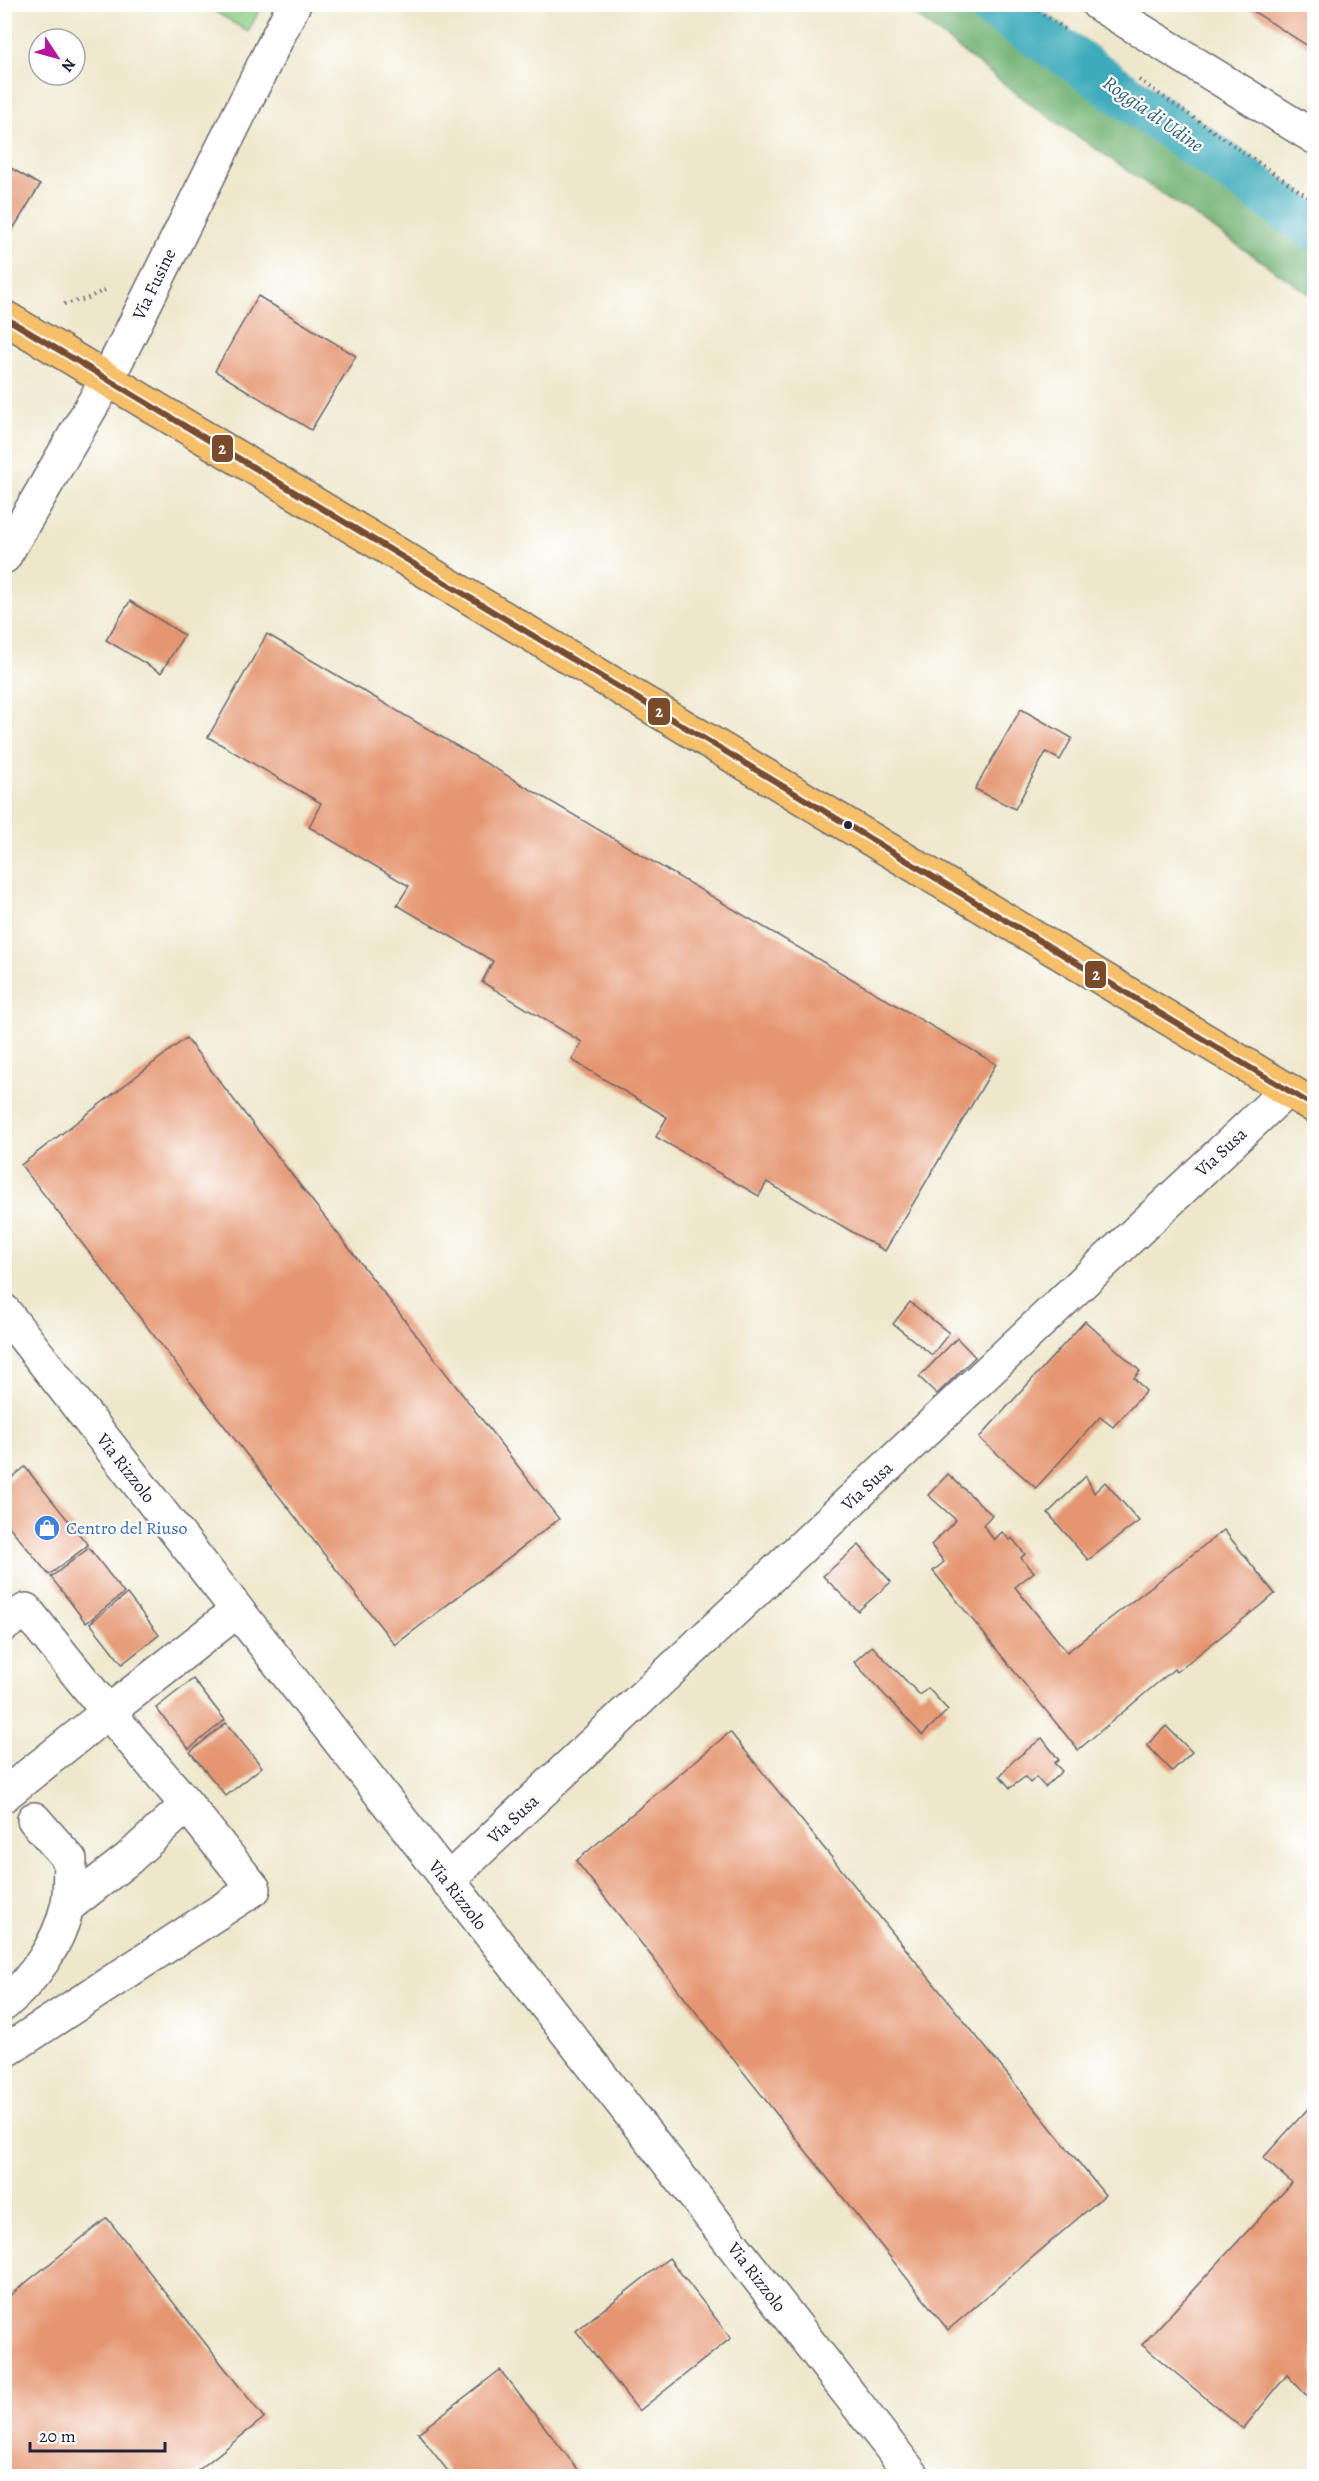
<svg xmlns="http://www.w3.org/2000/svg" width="1319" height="2481" viewBox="0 0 1319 2481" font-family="Alegreya,serif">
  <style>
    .green { fill: #8ecf86; stroke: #587860; stroke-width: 1.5 }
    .forest { fill: #72b273; stroke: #4a6a57; stroke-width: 1.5 }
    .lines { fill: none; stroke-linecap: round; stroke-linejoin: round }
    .canal { stroke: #3dabbb; stroke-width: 46 }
    .building { fill: #e5956f }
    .minor-casing { stroke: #69676d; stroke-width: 36 }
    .major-casing { stroke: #69676d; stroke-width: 36 }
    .path { stroke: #69676d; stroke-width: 4; stroke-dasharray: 1.5 4.5; stroke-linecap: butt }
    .minor { stroke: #fff; stroke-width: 33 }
    .major { stroke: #f6c06b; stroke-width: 33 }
    .bus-1-casing { stroke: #fff; stroke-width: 10 }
    .bus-1 { stroke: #7a4b2a; stroke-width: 6 }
    .bus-dot { fill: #22223b; stroke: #fff; stroke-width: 2 }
    .labels { text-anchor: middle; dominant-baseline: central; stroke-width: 4.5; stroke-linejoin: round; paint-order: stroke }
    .street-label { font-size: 18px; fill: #22223b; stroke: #fff }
    .shop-label { font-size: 18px; fill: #366cbe; stroke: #fff; text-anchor: start }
    .water-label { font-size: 20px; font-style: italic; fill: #2e6075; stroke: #fff }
    .line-badge { stroke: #fff; stroke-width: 2 }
    .badge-label { font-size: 16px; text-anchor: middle; font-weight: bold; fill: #fff }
  </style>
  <rect width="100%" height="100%" fill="#fff"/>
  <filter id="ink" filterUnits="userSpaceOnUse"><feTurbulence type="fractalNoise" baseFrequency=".0167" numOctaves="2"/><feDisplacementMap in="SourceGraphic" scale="12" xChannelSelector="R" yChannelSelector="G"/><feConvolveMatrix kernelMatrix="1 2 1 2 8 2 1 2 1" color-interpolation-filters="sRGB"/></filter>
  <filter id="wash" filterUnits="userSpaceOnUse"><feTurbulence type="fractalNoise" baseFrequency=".008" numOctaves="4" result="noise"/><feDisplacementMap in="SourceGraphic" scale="24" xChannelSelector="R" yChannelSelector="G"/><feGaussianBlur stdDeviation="1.35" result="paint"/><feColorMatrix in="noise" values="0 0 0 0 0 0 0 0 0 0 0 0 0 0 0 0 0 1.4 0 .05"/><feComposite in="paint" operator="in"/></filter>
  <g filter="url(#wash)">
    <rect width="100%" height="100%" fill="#eee7cb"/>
    <!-- green -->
    <polygon class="green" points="205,5 262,5 248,32"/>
    <!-- forest -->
    <polygon class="forest" points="902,5 1009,5 1314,213 1314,297 1037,109"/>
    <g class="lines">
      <!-- canal -->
      <polyline class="canal" points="989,4 1071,57 1314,228"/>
    </g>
    <g id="blocks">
      <!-- building -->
      <g class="building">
        <polygon points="1242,4 1314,4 1314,50"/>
        <polygon points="4,164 40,185 4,244"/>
        <polygon points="258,296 356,356 311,430 215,371"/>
        <polygon points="130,601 184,635 161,673 106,640"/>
        <polygon points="267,634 996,1064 885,1251 767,1182 759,1196 656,1137 667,1117 572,1060 582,1042 482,982 493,961 397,905 409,886 309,827 321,803 208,737"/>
        <polygon points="1021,709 1072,738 1060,760 1046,752 1015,809 975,789"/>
        <polygon points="186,1038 559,1519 395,1645 21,1165"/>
        <polygon points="910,1302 949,1333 932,1355 893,1324"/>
        <polygon points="1085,1321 1140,1371 1134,1378 1146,1391 1113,1427 1100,1417 1036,1488 979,1438"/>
        <polygon points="957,1338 975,1357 937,1394 919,1377"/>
        <polygon points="25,1467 88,1545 49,1575 4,1520 4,1484"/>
        <polygon points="948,1474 992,1515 983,1525 994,1540 1002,1532 1010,1540 1012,1538 1025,1554 1021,1558 1034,1572 1015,1587 1067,1652 1224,1530 1275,1594 1176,1672 1174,1669 1078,1750 933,1571 944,1562 931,1545 956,1520 928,1495"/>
        <polygon points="1086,1476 1094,1493 1105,1482 1139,1521 1088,1560 1048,1513"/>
        <polygon points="859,1545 891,1582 858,1611 823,1576"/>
        <polygon points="89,1548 124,1593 86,1623 51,1577"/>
        <polygon points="127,1594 159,1635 122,1664 90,1623"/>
        <polygon points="872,1646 920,1695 928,1688 948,1710 922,1735 854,1662"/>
        <polygon points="193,1679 225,1720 189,1749 156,1708"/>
        <polygon points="226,1723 262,1767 226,1796 190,1752"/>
        <polygon points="1166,1726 1192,1752 1172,1771 1147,1745"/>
        <polygon points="730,1732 1105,2195 948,2330 576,1861"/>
        <polygon points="1042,1738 1059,1760 1054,1763 1062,1771 1045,1787 1036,1777 1030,1783 1025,1777 1010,1788 1000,1776 1012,1762"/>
        <polygon points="1314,2102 1314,2390 1309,2398 1287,2375 1243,2429 1142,2345 1292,2183 1263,2158"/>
        <polygon points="107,2218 264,2418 191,2476 4,2476 4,2300"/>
        <polygon points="669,2258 731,2338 639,2411 576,2331"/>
        <polygon points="500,2370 583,2476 449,2476 451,2475 418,2433"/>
      </g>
    </g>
  </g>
  <g filter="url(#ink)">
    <use href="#blocks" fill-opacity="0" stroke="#69676d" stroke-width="1.5"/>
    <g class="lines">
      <!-- minor casing -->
      <g class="minor-casing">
        <g id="minor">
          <polyline points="1098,4 1314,137"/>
          <polyline points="4,557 108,378 294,4"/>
          <polyline points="4,1311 913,2476"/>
          <polyline points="4,1625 26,1610 108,1712 4,1795"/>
          <polyline points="447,1881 1287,1090"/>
          <polyline points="68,1906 128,1859 187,1805 108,1712 237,1611"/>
          <path d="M4,2004c30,-25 54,-59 63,-97 4,-15 2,-32 3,-47l-36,-41"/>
          <polyline points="4,2052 254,1889 187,1805"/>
        </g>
      </g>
      <!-- major casing -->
      <g class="major-casing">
        <polyline id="major" points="4,317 1314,1106"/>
      </g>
      <!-- path -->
      <g class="path">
        <polyline points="1029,4 1066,30"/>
        <polyline points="1139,80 1314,201"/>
        <polyline points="64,304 86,299 107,289"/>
      </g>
      <!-- minor -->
      <use href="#minor" class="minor"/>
      <!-- major -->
      <use href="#major" class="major"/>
      <!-- bus-1 casing -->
      <g class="bus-1-casing">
        <polyline id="bus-1" points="4,317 1314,1106"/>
      </g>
      <!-- bus-1 -->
      <use href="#bus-1" class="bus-1"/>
    </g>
  </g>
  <!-- icons -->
  <defs>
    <g id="shop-disc" transform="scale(1.35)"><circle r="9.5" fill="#3f7fe0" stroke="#fff"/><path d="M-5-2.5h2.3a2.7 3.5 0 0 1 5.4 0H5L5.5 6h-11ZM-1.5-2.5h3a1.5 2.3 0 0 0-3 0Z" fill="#fff"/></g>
  </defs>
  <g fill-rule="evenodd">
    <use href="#shop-disc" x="47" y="1528"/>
  </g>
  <!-- markers -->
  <circle class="bus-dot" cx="848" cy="825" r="5"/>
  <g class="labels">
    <!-- street labels -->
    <g class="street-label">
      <text transform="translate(154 284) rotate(-64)">Via Fusine</text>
      <text transform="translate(1221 1152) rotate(-43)">Via Susa</text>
      <text transform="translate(126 1468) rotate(52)">Via Rizzolo</text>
      <text transform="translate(867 1486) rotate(-43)">Via Susa</text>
      <text transform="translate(513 1819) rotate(-43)">Via Susa</text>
      <text transform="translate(458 1895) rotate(52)">Via Rizzolo</text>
      <text transform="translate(757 2277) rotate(52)">Via Rizzolo</text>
    </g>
    <!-- shop labels -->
    <g class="shop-label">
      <text x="66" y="1528">Centro del Riuso</text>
    </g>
    <!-- water labels -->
    <g class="water-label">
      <text transform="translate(1153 114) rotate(35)">Roggia di Udine</text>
    </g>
  </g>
  <g class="line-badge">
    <rect x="211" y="434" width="23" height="29" rx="6" fill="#7a4b2a"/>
    <rect x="647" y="697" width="24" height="29" rx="6" fill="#7a4b2a"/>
    <rect x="1084" y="960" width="23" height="29" rx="6" fill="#7a4b2a"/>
  </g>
  <g class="badge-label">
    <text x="222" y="454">2</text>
    <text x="659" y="717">2</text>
    <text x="1096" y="980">2</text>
  </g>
  <!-- margin -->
  <rect width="1319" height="2481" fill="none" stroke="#fff" stroke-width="24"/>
  <!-- north arrow -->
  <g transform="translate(57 57) rotate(126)"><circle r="28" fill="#ffffff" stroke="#a7a7b1" stroke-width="1.5"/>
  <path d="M0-4.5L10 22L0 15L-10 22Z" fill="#b5179e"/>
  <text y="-9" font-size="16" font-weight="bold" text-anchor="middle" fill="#22223b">N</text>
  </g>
  <!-- scale -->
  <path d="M30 2442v9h135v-9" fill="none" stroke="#22223b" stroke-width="3"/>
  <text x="39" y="2442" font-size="18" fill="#22223b" stroke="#ffffff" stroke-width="4.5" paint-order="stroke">20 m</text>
</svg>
